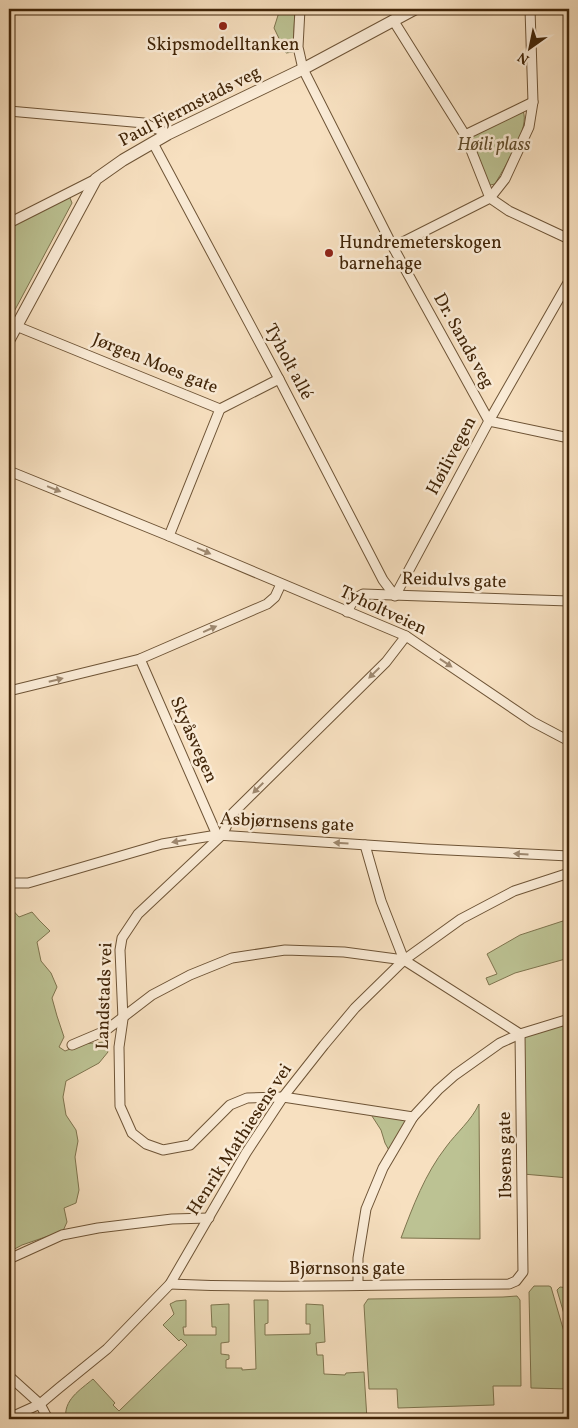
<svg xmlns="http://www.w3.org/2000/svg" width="578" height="1428" viewBox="0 0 578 1428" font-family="Vollkorn,serif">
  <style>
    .green { fill: #bcc293; stroke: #7e744e }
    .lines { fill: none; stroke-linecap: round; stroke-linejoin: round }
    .minor-casing { stroke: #6e5436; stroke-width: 11 }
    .tertiary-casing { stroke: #6e5436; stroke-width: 13 }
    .minor { stroke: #faebd6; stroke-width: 9 }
    .tertiary { stroke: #faebd6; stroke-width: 11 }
    .oneway { fill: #9e886f }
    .poi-dot { fill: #8f2418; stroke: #faebd6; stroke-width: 2 }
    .labels { text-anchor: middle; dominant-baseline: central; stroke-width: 5; stroke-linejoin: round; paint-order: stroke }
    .poi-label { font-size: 18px; fill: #412508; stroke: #faebd6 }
    .street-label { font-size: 18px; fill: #412508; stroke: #faebd6 }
    .park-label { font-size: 18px; font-style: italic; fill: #604c2b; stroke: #faebd6 }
  </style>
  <rect width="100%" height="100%" fill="#f7e0c0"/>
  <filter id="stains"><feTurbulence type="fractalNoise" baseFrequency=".004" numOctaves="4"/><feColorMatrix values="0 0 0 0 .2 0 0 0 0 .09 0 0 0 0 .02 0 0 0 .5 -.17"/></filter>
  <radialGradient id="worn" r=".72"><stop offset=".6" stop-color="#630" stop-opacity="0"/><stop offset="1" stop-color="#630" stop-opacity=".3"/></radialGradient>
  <!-- green -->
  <g class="green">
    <polygon points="280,9 295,9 293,52 286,53 274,28"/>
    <path d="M523,111c7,16 -16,52 -24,66l-4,7 -5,1 -2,-1 -17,-46 2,-4z"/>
    <polygon points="68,193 72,203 9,321 9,223"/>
    <polygon points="9,906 19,917 32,912 39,920 50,931 37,942 41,961 51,973 57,987 52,998 57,1016 64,1037 59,1047 65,1051 83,1044 103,1042 108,1052 99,1063 66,1081 63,1097 66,1115 76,1130 78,1141 75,1157 79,1190 76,1203 64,1208 67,1222 63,1231 22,1245 9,1252"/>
    <polygon points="569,919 569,958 515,973 489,985 486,978 497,974 487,954 520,935"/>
    <polygon points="569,1019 569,1178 523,1174 520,1034"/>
    <path d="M479,1104l1,135 -79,-1c12,-32 24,-64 45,-91 11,-15 25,-26 33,-43z"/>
    <polygon points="370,1113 413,1117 391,1154 385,1143 381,1130"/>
    <polygon points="534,1286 549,1286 551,1287 569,1349 569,1389 531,1388 529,1292"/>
    <polygon points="560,1287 569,1288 569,1331 557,1290"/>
    <polygon points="517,1296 520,1300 521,1386 493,1386 494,1405 398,1408 397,1389 369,1389 364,1305 368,1299 503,1297"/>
    <path d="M186,1300v27h-3l1,8h32v-8h-4l-1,-22 18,-1v38l-8,1v11l8,1v4l-3,1v8h16v2l14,-1 -2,-69h14v23l-3,1v11l45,-1v-10h-4v-20l17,1 2,37 -9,1 1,12h6l1,19 21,1 1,-2 18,-1 3,47h-301c-3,-19 14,-29 27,-40l22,24 -2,2 6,6 68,-66 -6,-6 -2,2 -16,-16 11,-11 -4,-10 6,-3z"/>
  </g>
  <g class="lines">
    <!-- minor casing -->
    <g class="minor-casing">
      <g id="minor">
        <polyline points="300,9 298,47 303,69 393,247 489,421 569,438"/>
        <polyline points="393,20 465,135 490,198"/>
        <polyline points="9,111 144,123 168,134"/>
        <polyline points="465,135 533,102"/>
        <polyline points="153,143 279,379 383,580 395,596 489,421 569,281"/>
        <polyline points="490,198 505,179 529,127 533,102 530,9"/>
        <polyline points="9,223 96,179"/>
        <polyline points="393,247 490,198 509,211 569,239"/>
        <polyline points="16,326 220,409 279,379"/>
        <polyline points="9,471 169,536 406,636 533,722 569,741"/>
        <polyline points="169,536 220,409"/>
        <polyline points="347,612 354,599 363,594 569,601"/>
        <polyline points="406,636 386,662 233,813 222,835 138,914 122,938 120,950 123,1019 119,1047 120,1106 132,1133 146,1144 163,1150 190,1145 230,1105 247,1098 283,1097 413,1117"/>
        <polyline points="140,659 217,835"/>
        <polyline points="9,691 140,659 267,604 275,597 281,584"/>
        <polyline points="365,845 381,901 404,960"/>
        <polyline points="9,883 28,883 162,844 217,835 427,849 569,856"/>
        <polyline points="72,1045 105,1031 152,995 190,975 232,958 285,950 344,952 404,960 520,1034"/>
        <polyline points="9,1259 62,1235 98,1228 172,1219 209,1218"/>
        <path d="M170,1284c113,5 226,0 339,0l7,-3 7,-9 -3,-238"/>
        <polyline points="358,1285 358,1258 366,1209 383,1168 413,1117 438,1090 455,1075 500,1043 520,1034 569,1019"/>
        <polyline points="9,1376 40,1404 48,1419"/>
        <polyline points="9,1418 40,1404 59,1388 107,1349 170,1284 246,1153 283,1097 324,1045 355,1008 404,960 461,919 514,891 569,873"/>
      </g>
    </g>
    <!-- tertiary casing -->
    <g class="tertiary-casing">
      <polyline id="tertiary" points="9,340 96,179 123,160 168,134 303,69 415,9"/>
    </g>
    <!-- minor -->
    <use href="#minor" class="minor"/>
    <!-- tertiary -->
    <use href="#tertiary" class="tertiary"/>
  </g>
  <!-- one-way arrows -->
  <defs><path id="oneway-solid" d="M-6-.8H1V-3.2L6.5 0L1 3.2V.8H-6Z" transform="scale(1.25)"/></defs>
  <g class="oneway">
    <use href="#oneway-solid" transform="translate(54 489) rotate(22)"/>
    <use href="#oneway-solid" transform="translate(204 551) rotate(23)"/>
    <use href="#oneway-solid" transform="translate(210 629) rotate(-24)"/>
    <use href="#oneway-solid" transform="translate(446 663) rotate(34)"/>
    <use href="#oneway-solid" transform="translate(374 673) rotate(136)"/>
    <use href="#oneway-solid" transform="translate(56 680) rotate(-14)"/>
    <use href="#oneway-solid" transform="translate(258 788) rotate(135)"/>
    <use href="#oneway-solid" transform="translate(179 841) rotate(170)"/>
    <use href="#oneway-solid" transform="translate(341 843) rotate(-177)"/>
    <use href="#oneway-solid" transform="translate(521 854) rotate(-177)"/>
  </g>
  <!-- markers -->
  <g class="poi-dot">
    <circle cx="223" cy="26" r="5"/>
    <circle cx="329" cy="253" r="5"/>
  </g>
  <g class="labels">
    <!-- poi labels -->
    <g class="poi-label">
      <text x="223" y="45">Skipsmodelltanken</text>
      <text x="339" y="243" text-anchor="start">Hundremeterskogen<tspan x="339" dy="21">barnehage</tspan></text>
    </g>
    <!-- street labels -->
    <g class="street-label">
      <text transform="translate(190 107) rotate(-27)">Paul Fjermstads veg</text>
      <text transform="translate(463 341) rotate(61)">Dr. Sands veg</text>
      <text transform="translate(288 362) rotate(62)">Tyholt allé</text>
      <text transform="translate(155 364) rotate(22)">Jørgen Moes gate</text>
      <text transform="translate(452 456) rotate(-62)">Høilivegen</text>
      <text transform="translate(454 581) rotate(2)">Reidulvs gate</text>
      <text transform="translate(383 611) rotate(25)">Tyholtveien</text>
      <text transform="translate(193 740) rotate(66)">Skyåsvegen</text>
      <text transform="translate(287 823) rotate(3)">Asbjørnsens gate</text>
      <text transform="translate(105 996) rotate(-88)">Landstads vei</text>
      <text transform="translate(240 1140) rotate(-57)">Henrik Mathiesens vei</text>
      <text transform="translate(506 1155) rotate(-91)">Ibsens gate</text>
      <text x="347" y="1269">Bjørnsons gate</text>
    </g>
    <!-- park labels -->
    <g class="park-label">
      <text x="494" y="145">Høili plass</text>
    </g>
  </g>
  <!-- margin -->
  <rect width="578" height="1428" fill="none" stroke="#f7e0c0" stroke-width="30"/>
  <rect x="10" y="10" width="558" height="1408" fill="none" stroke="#412508" stroke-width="2.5"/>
  <rect x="15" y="15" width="548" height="1398" fill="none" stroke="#412508"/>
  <!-- north arrow -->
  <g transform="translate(530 48) rotate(213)" stroke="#faebd6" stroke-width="4" paint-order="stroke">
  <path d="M0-4L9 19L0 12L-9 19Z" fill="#412508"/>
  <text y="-8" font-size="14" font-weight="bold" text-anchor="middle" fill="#412508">N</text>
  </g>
  <rect width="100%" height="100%" filter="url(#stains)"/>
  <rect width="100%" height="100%" fill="url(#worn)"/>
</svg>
